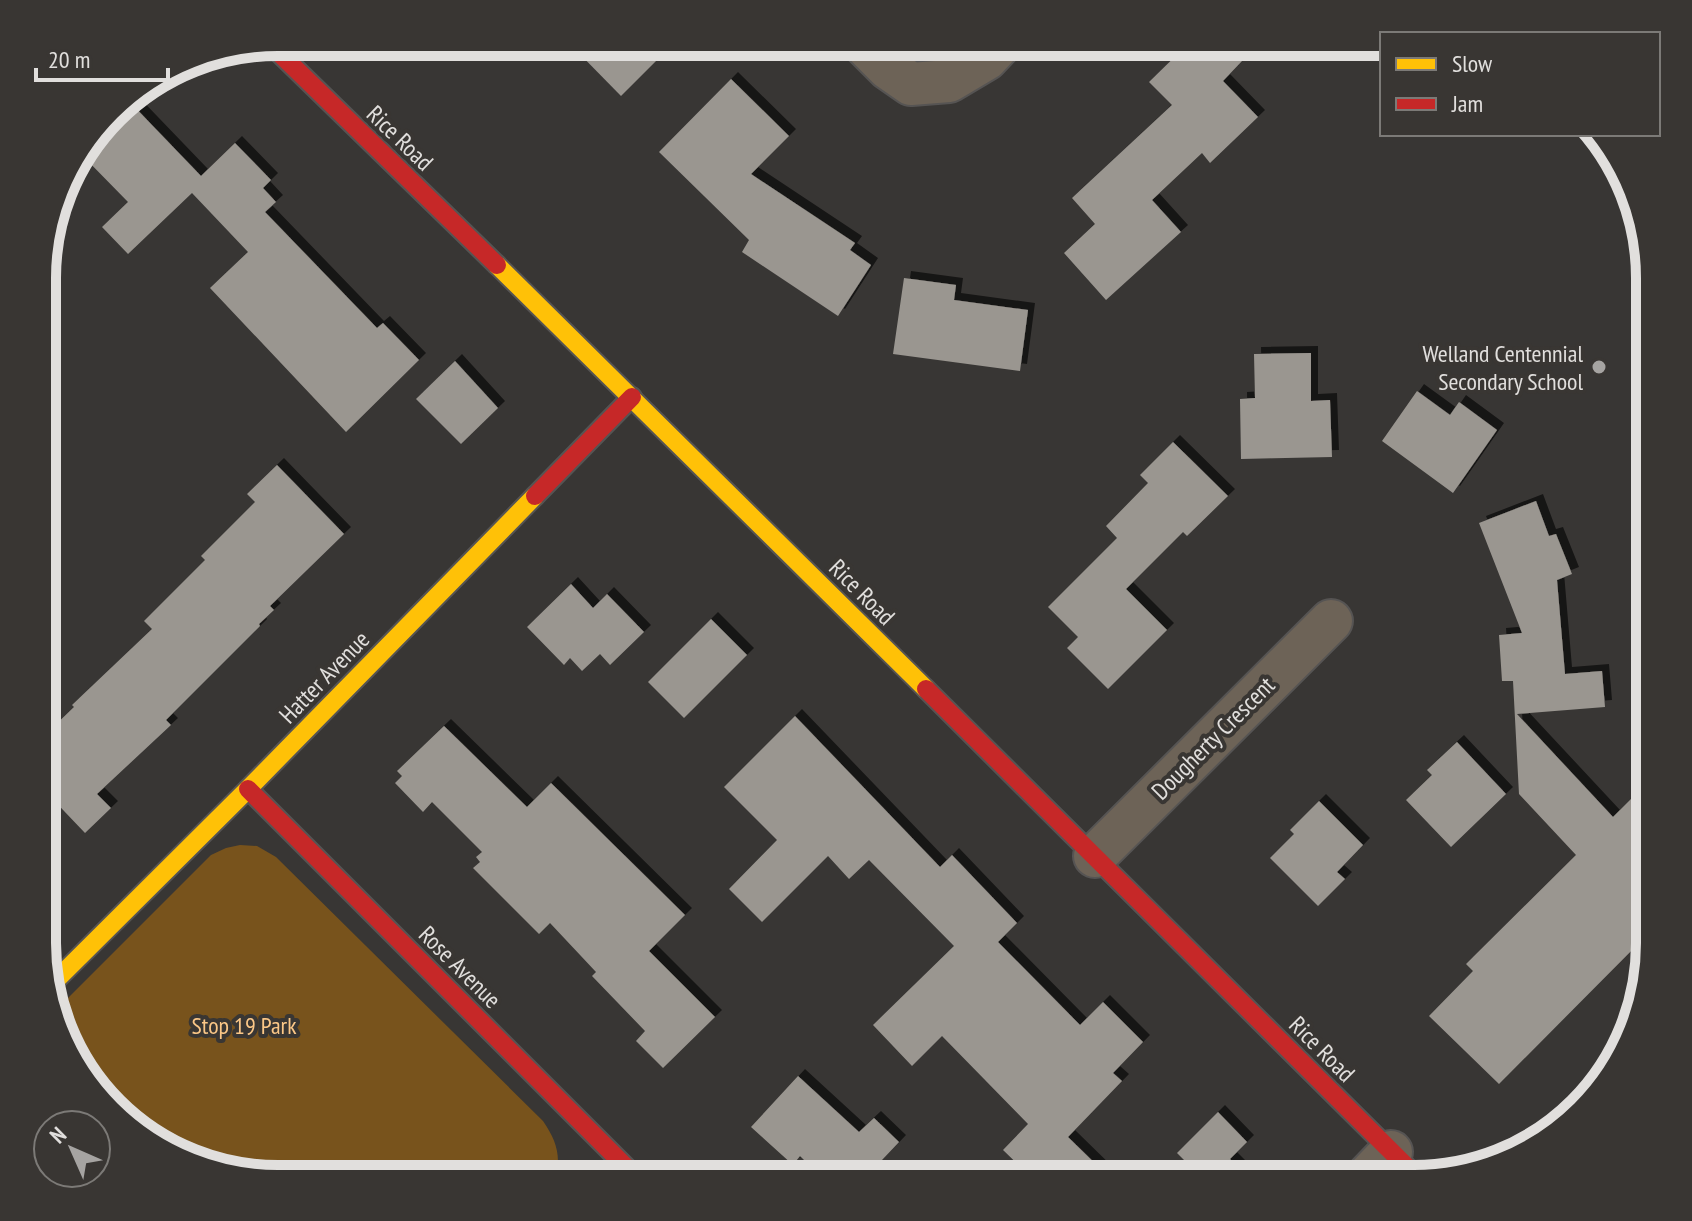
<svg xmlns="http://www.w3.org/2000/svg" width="1692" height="1221" viewBox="0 0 1692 1221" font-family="'PT Sans Narrow',sans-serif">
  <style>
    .green { fill: #78531c }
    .building { fill: #9a9690; filter: url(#shadow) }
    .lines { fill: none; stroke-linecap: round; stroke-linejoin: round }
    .street-casing { stroke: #565453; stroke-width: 46 }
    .slow-casing { stroke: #565453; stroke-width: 22 }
    .jam-casing { stroke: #565453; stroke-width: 22 }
    .street { stroke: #6d6357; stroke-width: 42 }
    .slow { stroke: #ffc107; stroke-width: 18 }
    .jam { stroke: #c62828; stroke-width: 18 }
    .poi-dot { fill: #a6a4a2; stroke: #393633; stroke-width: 3 }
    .labels { text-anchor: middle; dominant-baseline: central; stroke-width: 8; stroke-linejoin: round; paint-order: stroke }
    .street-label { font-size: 24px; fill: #e1dfdd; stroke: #393633 }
    .poi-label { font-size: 24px; fill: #e1dfdd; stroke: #393633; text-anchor: end }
    .park-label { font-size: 24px; fill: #fbc787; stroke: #393633 }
    .rim { fill: none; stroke: #e1dfdd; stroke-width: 10 }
  </style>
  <defs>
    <filter id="shadow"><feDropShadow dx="7" dy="-7" stdDeviation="0" flood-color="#0009"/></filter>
  </defs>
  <rect width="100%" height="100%" fill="#383634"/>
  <!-- green -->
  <path class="green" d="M240,845l17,1 19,11 267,264c13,19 19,35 12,58h-292l-20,-5 -8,-8 -5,5 -42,-10 -54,-31 -61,-69 -17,-51 155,-155 15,-7z"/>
  <!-- building -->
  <g class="building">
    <polygon points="568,42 675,42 621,96"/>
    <polygon points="1190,42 1260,42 1223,81 1258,117 1210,163 1202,153 1152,200 1181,232 1106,300 1064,253 1095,224 1072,198 1172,105 1149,82"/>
    <polygon points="731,79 789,136 751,174 855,243 850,250 871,265 838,316 742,252 749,240 659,152"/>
    <polygon points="126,98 201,176 235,143 271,180 263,188 276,202 265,212 377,328 383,323 419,360 346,432 210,288 248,252 192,193 128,254 102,227 128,202 80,153"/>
    <polygon points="904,278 956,285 954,300 1028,310 1020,371 893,354"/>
    <polygon points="1311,353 1311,401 1330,400 1332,457 1241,459 1240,399 1255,398 1254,354"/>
    <polygon points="455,361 498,408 461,444 416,399"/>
    <polygon points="1417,391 1450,415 1459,402 1497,430 1453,493 1382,441"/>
    <polygon points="1173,442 1228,496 1187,536 1183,532 1126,589 1167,630 1108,689 1067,648 1078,637 1048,607 1117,538 1106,526 1148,483 1140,475"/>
    <polygon points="277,465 344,534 270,606 274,610 259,624 260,626 166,720 171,725 97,794 111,808 85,833 44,790 44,736 74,707 72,705 152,629 144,621 205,560 201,556 255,502 247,494"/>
    <polygon points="1536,501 1549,536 1556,534 1572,574 1557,580 1565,674 1602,671 1605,707 1517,714 1613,817 1650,780 1650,932 1499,1084 1429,1016 1473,971 1466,964 1576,855 1519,794 1513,681 1502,681 1499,635 1522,633 1479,523"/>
    <polygon points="571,584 593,608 607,594 644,632 610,665 600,654 582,671 570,658 564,665 527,627"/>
    <polygon points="711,619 747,655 684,718 648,682"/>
    <polygon points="795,716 940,867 952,855 1017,923 998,942 1080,1025 1103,1002 1143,1042 1113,1073 1122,1081 1068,1137 1111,1179 1033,1179 1003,1150 1028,1124 942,1036 912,1066 873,1025 954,946 869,860 849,879 828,856 762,922 729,889 777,840 724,787"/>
    <polygon points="444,726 527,807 551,783 685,915 649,951 715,1017 663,1068 636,1041 645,1031 592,976 596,972 550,923 539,934 473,868 480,862 476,857 482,852 432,802 423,812 395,783 402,776 397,771"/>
    <polygon points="1457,742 1506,794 1451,847 1406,800 1432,775 1427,770"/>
    <polygon points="1319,801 1363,845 1337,872 1345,879 1318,906 1270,858 1294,834 1290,830"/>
    <polygon points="798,1076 859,1132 874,1118 899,1142 864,1179 823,1179 800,1156 793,1165 751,1127"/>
    <polygon points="1218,1112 1247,1142 1230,1159 1250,1179 1203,1179 1177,1153"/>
  </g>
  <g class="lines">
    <!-- street casing -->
    <g class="street-casing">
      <g id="street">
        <polyline points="862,42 888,68 911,84 949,81 986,59 1002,42"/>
        <polyline points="1095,856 1331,621"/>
        <polyline points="1365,1179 1391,1152"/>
      </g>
    </g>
    <!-- slow casing -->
    <g class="slow-casing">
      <g id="slow">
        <polyline points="497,265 926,689"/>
        <polyline points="49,987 248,789 535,496"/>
      </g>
    </g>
    <!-- jam casing -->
    <g class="jam-casing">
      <g id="jam">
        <polyline points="269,43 497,265"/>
        <polyline points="535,496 632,397"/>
        <polyline points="926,689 1418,1178"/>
        <polyline points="248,789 638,1179"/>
      </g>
    </g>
    <!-- street -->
    <use href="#street" class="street"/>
    <!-- slow -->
    <use href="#slow" class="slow"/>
    <!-- jam -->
    <use href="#jam" class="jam"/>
  </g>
  <!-- markers -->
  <circle class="poi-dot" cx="1599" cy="367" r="8"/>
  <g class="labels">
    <!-- street labels -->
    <g class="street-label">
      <text transform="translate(400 138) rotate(44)">Rice Road</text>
      <text transform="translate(862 592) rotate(45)">Rice Road</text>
      <text transform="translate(324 677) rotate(-46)">Hatter Avenue</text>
      <text transform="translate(1213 738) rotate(-45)">Dougherty Crescent</text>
      <text transform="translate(460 967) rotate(45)">Rose Avenue</text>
      <text transform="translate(1322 1049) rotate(45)">Rice Road</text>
    </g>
    <!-- poi labels -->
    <g class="poi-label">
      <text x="1583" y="353">Welland Centennial<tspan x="1583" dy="28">Secondary School</tspan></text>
    </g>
    <!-- park labels -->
    <g class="park-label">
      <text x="244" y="1025">Stop 19 Park</text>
    </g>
  </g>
  <!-- crop -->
  <path d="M0 0H1692V1221H0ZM278 56H1414A222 222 0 0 1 1636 278V943A222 222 0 0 1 1414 1165H278A222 222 0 0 1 56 943V278A222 222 0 0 1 278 56Z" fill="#393633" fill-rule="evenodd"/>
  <path class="rim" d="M278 56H1414A222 222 0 0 1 1636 278V943A222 222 0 0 1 1414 1165H278A222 222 0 0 1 56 943V278A222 222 0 0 1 278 56Z"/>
  <!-- legend -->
  <rect x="1380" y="32" width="280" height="104" fill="#393633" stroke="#7c7a77" stroke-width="2"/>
  <rect x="1396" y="58" width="40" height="12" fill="#ffc107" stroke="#7c7a77" stroke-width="2"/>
  <text x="1452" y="72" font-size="24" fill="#e1dfdd">Slow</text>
  <rect x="1396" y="98" width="40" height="12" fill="#c62828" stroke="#7c7a77" stroke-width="2"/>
  <text x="1452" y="112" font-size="24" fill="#e1dfdd">Jam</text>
  <!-- north arrow -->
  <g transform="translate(72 1149) rotate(315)"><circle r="38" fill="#393633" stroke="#7c7a77" stroke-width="2"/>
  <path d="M0-6L14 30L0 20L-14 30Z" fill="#a6a4a2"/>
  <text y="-12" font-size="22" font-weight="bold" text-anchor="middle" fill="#e1dfdd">N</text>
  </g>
  <!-- scale -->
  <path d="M36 68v12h132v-12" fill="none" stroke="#e1dfdd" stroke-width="4"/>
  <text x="48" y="68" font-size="24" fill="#e1dfdd" stroke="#393633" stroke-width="6" paint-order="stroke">20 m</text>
</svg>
